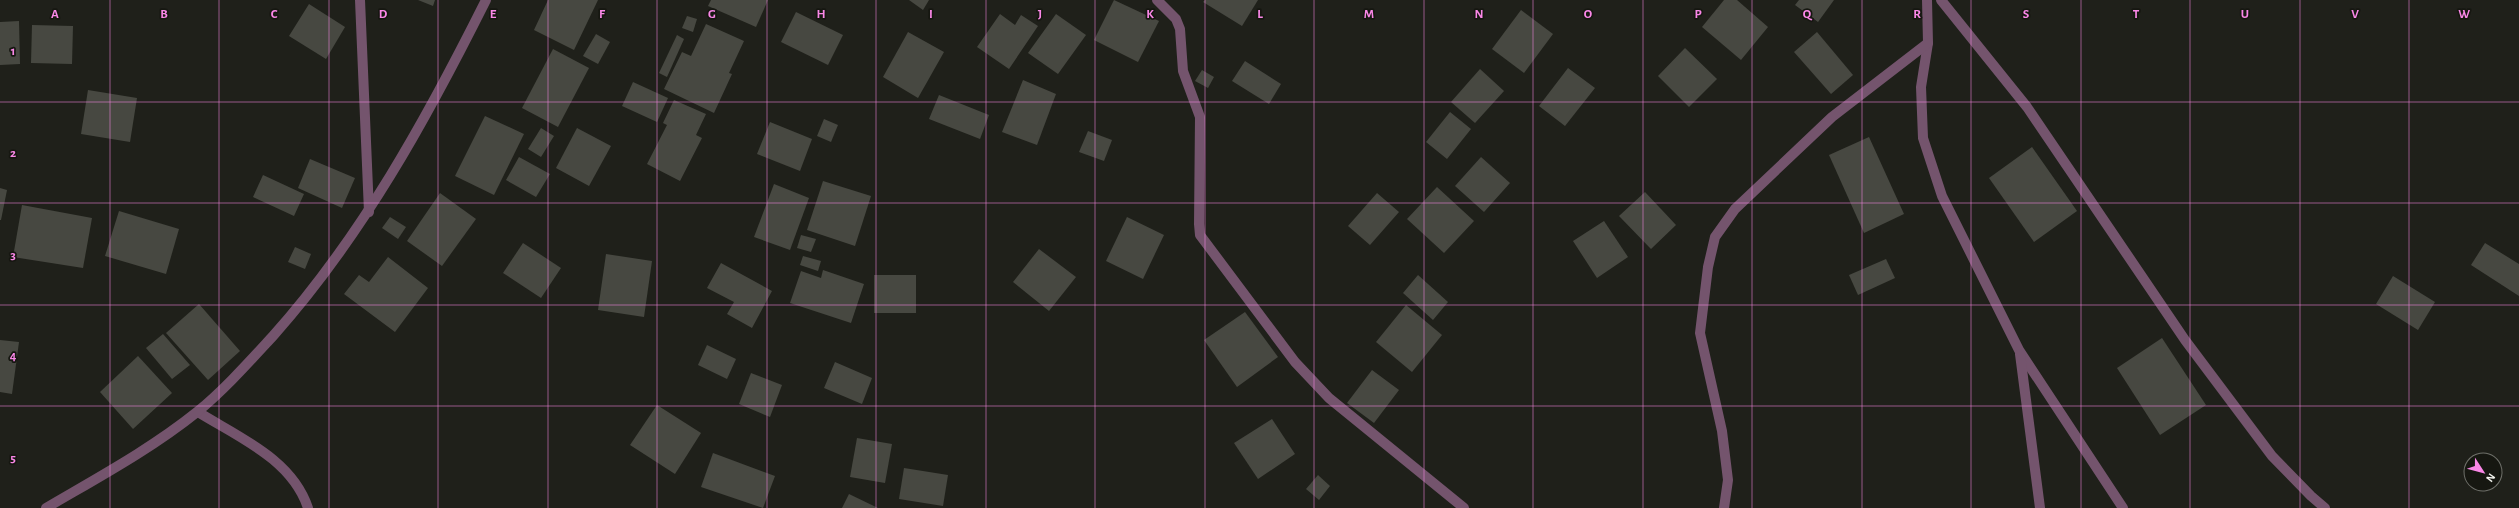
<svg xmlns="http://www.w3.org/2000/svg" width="2519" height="508" viewBox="0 0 2519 508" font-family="'Alegreya Sans',sans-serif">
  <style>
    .building { fill: #474841 }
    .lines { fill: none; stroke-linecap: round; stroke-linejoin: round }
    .minor { stroke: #74546d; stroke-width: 10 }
    .grid { fill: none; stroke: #fa87e7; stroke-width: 1; stroke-opacity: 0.55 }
    .grid-label { font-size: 13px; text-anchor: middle; font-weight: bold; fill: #fa87e7; stroke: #161711; stroke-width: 3.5; stroke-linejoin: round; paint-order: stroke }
  </style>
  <rect width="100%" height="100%" fill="#1f201a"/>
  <!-- building -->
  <g class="building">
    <polygon points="418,0 435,0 433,6"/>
    <polygon points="548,0 598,0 574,50 534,30"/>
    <polygon points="711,0 768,0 756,27 708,6"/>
    <polygon points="909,0 929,0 923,10"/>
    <polygon points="1114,0 1159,21 1138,62 1094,40"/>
    <polygon points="1205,0 1258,0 1242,26 1203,2"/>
    <polygon points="1724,0 1737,0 1768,27 1741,60 1702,27"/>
    <polygon points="1799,0 1834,0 1818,22 1795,5"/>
    <polygon points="309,4 345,27 326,59 289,36"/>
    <polygon points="1521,10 1553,34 1524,73 1492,49"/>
    <polygon points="796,12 843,35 828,65 781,42"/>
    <polygon points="1000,14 1015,25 1021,15 1038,26 1009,69 977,47"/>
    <polygon points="1056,14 1086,35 1058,74 1028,53"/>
    <polygon points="687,16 697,19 693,32 682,28"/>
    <polygon points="19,21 20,64 0,65 0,22"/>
    <polygon points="706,24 744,41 729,73 732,74 714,113 664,89 682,52 691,56"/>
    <polygon points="32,25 73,26 72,64 31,63"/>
    <polygon points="908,32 944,52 918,98 883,77"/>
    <polygon points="1817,32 1853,75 1831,94 1794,52"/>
    <polygon points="596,34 610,42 598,64 583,56"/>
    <polygon points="677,35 684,39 667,77 659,73"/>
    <polygon points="1685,48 1717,79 1689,107 1658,76"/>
    <polygon points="553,49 589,68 558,127 522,108"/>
    <polygon points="1245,61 1281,84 1269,104 1232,81"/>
    <polygon points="1568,68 1595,88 1565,126 1539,106"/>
    <polygon points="1480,69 1504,91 1475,123 1451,102"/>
    <polygon points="1202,70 1214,77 1208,88 1195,81"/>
    <polygon points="1023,80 1056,94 1037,145 1002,132"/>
    <polygon points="633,82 668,98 657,122 622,106"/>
    <polygon points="88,90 137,98 130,142 81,134"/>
    <polygon points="939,95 989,115 980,139 929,119"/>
    <polygon points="674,100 706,114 696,135 702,138 680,181 647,164 667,125 663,123"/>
    <polygon points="1450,112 1471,129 1447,159 1426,142"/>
    <polygon points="485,116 524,134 494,195 455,176"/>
    <polygon points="824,119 838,125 831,142 817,136"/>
    <polygon points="770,122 812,139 800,171 757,154"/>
    <polygon points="541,128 554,136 541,157 528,149"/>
    <polygon points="577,128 611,146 589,186 556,168"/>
    <polygon points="1088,131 1112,140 1104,161 1079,152"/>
    <polygon points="1869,137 1904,214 1864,233 1829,155"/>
    <polygon points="2032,147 2077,211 2034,242 1989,178"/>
    <polygon points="519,157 550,174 536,197 506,180"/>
    <polygon points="1481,157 1510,183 1484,212 1455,186"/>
    <polygon points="310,159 355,178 342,208 298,188"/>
    <polygon points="263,175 304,194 294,216 253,197"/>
    <polygon points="823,181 871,196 855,246 807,230"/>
    <polygon points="774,184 809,198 790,250 754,237"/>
    <polygon points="1437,187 1474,221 1444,253 1407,219"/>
    <polygon points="0,188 7,190 1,220 0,220"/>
    <polygon points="1645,192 1676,225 1651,249 1619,216"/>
    <polygon points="440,193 476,219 442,266 407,241"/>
    <polygon points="1377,193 1399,212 1370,245 1348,226"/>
    <polygon points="22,205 92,218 83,268 13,257"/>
    <polygon points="119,211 179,229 166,274 105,256"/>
    <polygon points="390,217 406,227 398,239 382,228"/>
    <polygon points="1127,217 1164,235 1143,279 1106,261"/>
    <polygon points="1604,221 1628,257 1597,278 1573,241"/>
    <polygon points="801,235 816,239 811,252 797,248"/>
    <polygon points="523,243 561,268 541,298 503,273"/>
    <polygon points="2485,243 2519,264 2519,296 2471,265"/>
    <polygon points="295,247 311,254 305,269 288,262"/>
    <polygon points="1039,249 1076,277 1049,311 1013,282"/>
    <polygon points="606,254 652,261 644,317 598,310"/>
    <polygon points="803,256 821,261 818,271 800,265"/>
    <polygon points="388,257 428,288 395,332 344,294 359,275 369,282"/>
    <polygon points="1886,259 1895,278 1858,295 1849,275"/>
    <polygon points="721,263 772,291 752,328 727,314 734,302 707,288"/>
    <polygon points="823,270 864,284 851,323 790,303 801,271 821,278"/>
    <rect x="874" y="275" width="42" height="38"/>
    <polygon points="1418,275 1448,302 1433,320 1403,293"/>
    <polygon points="2393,276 2435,302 2418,330 2376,304"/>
    <polygon points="199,304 240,351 208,380 166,333"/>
    <polygon points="1406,305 1442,335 1412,372 1376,342"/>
    <polygon points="1245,312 1278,357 1237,387 1204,340"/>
    <polygon points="163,334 190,365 172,379 146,348"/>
    <polygon points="2162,338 2206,405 2160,435 2117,368"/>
    <polygon points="0,340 19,342 12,394 0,392"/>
    <polygon points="707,345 736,359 727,379 698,365"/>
    <polygon points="138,356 172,393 133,429 100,392"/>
    <polygon points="835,362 872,378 862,404 824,388"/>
    <polygon points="1372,370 1399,390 1374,423 1347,403"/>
    <polygon points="751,373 782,385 770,417 739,404"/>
    <polygon points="657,405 701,433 675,474 630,445"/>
    <polygon points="1272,419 1295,454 1258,479 1234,443"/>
    <polygon points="857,438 892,444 885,483 850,477"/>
    <polygon points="713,453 775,476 763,508 701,487"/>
    <polygon points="904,468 948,475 943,506 899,499"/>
    <polygon points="1318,475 1330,486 1319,500 1306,489"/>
    <polygon points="849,494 878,508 842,508"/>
  </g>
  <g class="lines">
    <!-- minor -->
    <g class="minor">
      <polyline points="360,0 369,212"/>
      <polyline points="1157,0 1176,19 1180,29 1183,71 1200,117 1199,224 1200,235 1295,362 1329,398 1464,508"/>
      <polyline points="1927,0 1928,43 1921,87 1923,138 1942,196 2019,350 2123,508"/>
      <polyline points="1941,0 2027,107 2185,340 2272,456 2311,496 2325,508"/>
      <polyline points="2020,354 2040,508"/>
      <path d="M198,412c40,25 94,47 110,96"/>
      <path d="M46,508c51,-30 105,-59 151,-96 27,-22 52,-50 76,-76 89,-100 153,-216 213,-336"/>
      <polyline points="1724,508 1728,480 1722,431 1700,333 1708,267 1715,237 1735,209 1832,117 1928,43"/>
    </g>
  </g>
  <!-- grid -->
  <path class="grid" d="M110,0v508M219,0v508M329,0v508M438,0v508M548,0v508M657,0v508M767,0v508M876,0v508M986,0v508M1095,0v508M1205,0v508M1314,0v508M1424,0v508M1533,0v508M1643,0v508M1752,0v508M1862,0v508M1971,0v508M2081,0v508M2190,0v508M2300,0v508M2409,0v508M0,102h2519M0,203h2519M0,305h2519M0,406h2519"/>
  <g class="grid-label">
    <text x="55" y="18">A</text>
    <text x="164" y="18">B</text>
    <text x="274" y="18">C</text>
    <text x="383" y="18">D</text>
    <text x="493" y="18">E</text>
    <text x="602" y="18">F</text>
    <text x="712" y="18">G</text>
    <text x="821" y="18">H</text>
    <text x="931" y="18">I</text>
    <text x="1040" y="18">J</text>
    <text x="1150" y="18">K</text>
    <text x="1260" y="18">L</text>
    <text x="1369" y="18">M</text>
    <text x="1479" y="18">N</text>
    <text x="1588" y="18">O</text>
    <text x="1698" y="18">P</text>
    <text x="1807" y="18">Q</text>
    <text x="1917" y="18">R</text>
    <text x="2026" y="18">S</text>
    <text x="2136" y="18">T</text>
    <text x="2245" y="18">U</text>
    <text x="2355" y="18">V</text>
    <text x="2464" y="18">W</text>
    <text x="13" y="55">1</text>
    <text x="13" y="157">2</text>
    <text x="13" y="259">3</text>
    <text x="13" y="360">4</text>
    <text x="13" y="462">5</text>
  </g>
  <!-- north arrow -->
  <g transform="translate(2483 472) rotate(126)"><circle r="19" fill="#161711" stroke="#6f706a"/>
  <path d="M0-3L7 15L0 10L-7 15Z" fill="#fa87e7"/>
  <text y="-6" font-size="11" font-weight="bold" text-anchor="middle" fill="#f4f5f0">N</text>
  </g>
</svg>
